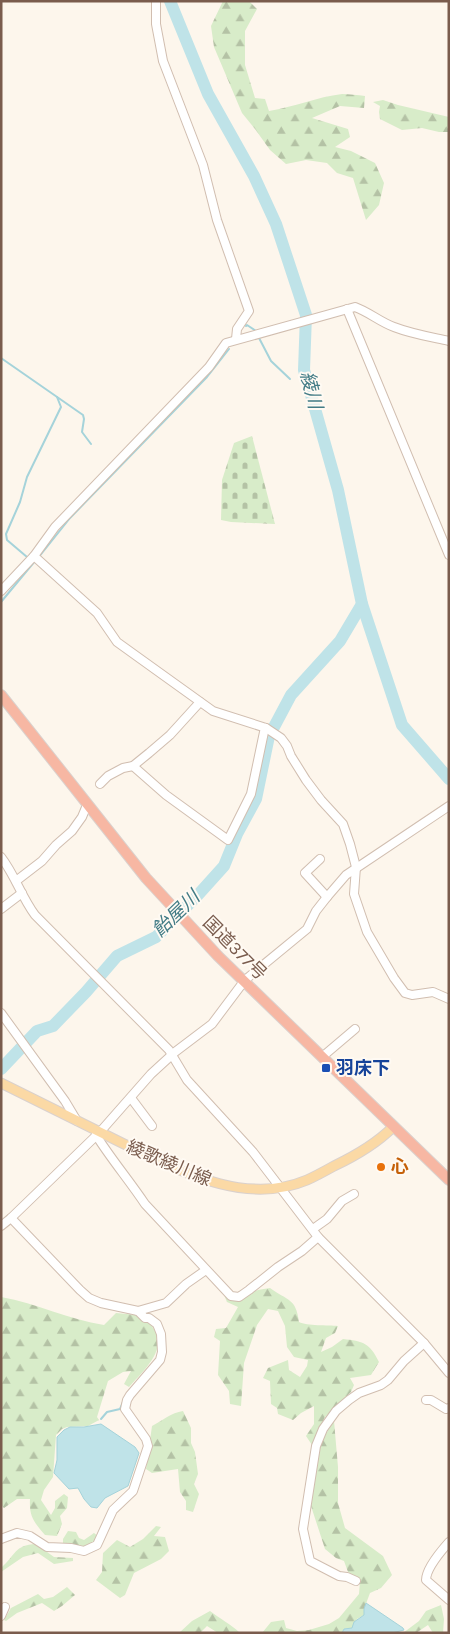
<svg xmlns="http://www.w3.org/2000/svg" width="450" height="1634" viewBox="0 0 450 1634" font-family="Karla,'Noto Sans JP',sans-serif">
  <style>
    .forest { fill: url(#forest-firs) }
    .cemetery { fill: url(#cemetery-stones) }
    .water { fill: #bfe3e8; stroke: #a5d3da }
    .lines { fill: none; stroke-linecap: round; stroke-linejoin: round }
    .stream { stroke: #a5d3da; stroke-width: 2 }
    .river { stroke: #bfe3e8; stroke-width: 12 }
    .minor-casing { stroke: #d1beb0; stroke-width: 10 }
    .major-casing { stroke: #dad1cd; stroke-width: 11 }
    .highway-casing { stroke: #dad1cd; stroke-width: 12 }
    .minor { stroke: #fff; stroke-width: 8 }
    .major { stroke: #fbd9a5; stroke-width: 9 }
    .highway { stroke: #f7b7a3; stroke-width: 10 }
    .transit-dot { fill: #1a4fb4; stroke: #fffaf3; stroke-width: 2 }
    .food-dot { fill: #e8710a; stroke: #fffaf3; stroke-width: 2 }
    .labels { text-anchor: middle; dominant-baseline: central; stroke-width: 4; stroke-linejoin: round; paint-order: stroke }
    .street-label { font-size: 18px; fill: #7a5c4d; stroke: #fffaf3 }
    .transit-label { font-size: 18px; font-weight: bold; fill: #164399; stroke: #fffaf3; text-anchor: start }
    .food-label { font-size: 18px; font-weight: bold; fill: #c56008; stroke: #fffaf3; text-anchor: start }
    .water-label { font-size: 19px; font-style: italic; fill: #437c86; stroke: #fffaf3 }
  </style>
  <defs>
    <pattern id="forest-firs" width="22" height="20" patternUnits="userSpaceOnUse" patternTransform="scale(1.25)"><rect width="22" height="20" fill="#d8ecc9"/><path d="M5 1l3.5 6h-7zM16 11l3.5 6h-7z" fill="#b4c2a5"/></pattern>
    <pattern id="cemetery-stones" width="16" height="16" patternUnits="userSpaceOnUse" patternTransform="scale(1.25)"><rect width="16" height="16" fill="#d8ecc9"/><path d="M2 7V4a2 2 0 0 1 4 0v3zM10 15v-3a2 2 0 0 1 4 0v3z" fill="#b4c2a5"/></pattern>
  </defs>
  <rect width="100%" height="100%" fill="#fdf6ec"/>
  <!-- forest -->
  <g class="forest">
    <path d="M223,1h26l8,8 -12,22v34l10,33 10,1 4,12c25,-4 48,-14 73,-17 7,0 16,1 23,2l-1,12 -24,-2 -28,12 36,11 2,8 -15,10 16,4 24,12 9,20 -5,22 -13,15 -13,-42 -16,-5 -10,-10 -21,-3 -20,4 -16,-14 -15,-21 -13,-16 -28,-66 -3,-21z"/>
    <polygon points="383,100 398,105 449,117 449,132 439,132 422,128 402,130 380,119 379,112 380,106 373,102"/>
    <path d="M270,1288c18,13 26,10 29,34 8,4 29,3 39,4l-3,7 -9,5 -5,14 11,-5 11,-8c20,2 27,4 36,23l-8,13 -21,3 4,7 -3,7 -26,25 -13,28 -6,-9 8,-12v-18l-13,7 -8,7 -15,-6 -1,-6 -6,-4 -1,-23 -7,-3 5,-10 20,-8 1,10 11,7 7,-11 1,-6 -14,-3 -7,-10 -2,-21 -7,-15 -10,-2 -11,16 -13,38 -3,43 -11,-2 -1,-13 -11,-16 2,-34 -6,-4 2,-8 10,-1 12,-21 -11,-5 -3,-7c19,12 19,0 34,-5 3,-1 8,-1 12,-2z"/>
    <path d="M1,1297c36,6 68,23 103,28l12,-12 21,2 6,7 3,-1c29,22 -1,48 -17,66l-5,-3 7,-13 -8,1 -15,9 -11,36 2,3 -11,6 -21,1 -5,2 -6,6 -3,42 -9,13 -3,10 10,15 4,-7v-7l9,-7 4,3 -1,11 -7,8 2,8 -5,12 -12,-1c-11,-13 -16,-18 -15,-36h-13l-13,9 -3,-3z"/>
    <path d="M183,1411l8,17v15l4,9 3,22 -4,10 5,10 -6,18 -7,-2v-9l-6,-9 -2,-23 -26,4 -6,-4 6,-43c11,-6 19,-13 31,-15z"/>
    <polygon points="334,1421 338,1467 338,1503 345,1528 383,1556 392,1575 381,1588 370,1593 364,1609 364,1615 357,1619 352,1628 344,1629 342,1633 262,1633 271,1622 284,1620 286,1628 297,1631 309,1630 329,1624 339,1618 359,1594 360,1581 348,1572 344,1561 336,1558 325,1549 311,1506 320,1443"/>
    <polygon points="156,1526 161,1527 154,1536 165,1537 169,1551 161,1559 134,1573 125,1595 120,1598 96,1580 102,1572 103,1553 117,1540 130,1547 143,1539"/>
    <polygon points="68,1531 76,1532 79,1538 84,1540 94,1533 98,1536 93,1543 84,1549 63,1544 63,1539"/>
    <path d="M36,1544l18,13 19,1v3l-19,3 -16,-11 -15,4 -22,15v-4c15,-13 13,-23 35,-24z"/>
    <polygon points="67,1587 75,1595 62,1606 54,1611 42,1603 17,1613 6,1621 4,1620 11,1608 38,1594 44,1599 53,1597"/>
    <polygon points="441,1605 444,1619 443,1633 433,1633 428,1625 416,1633 403,1633 419,1621 426,1611"/>
    <path d="M210,1611c10,8 21,13 30,22h-22l-11,-7 -7,7h-21l13,-12z"/>
  </g>
  <!-- cemetery -->
  <polygon class="cemetery" points="252,436 275,524 231,522 221,520 222,480 234,443"/>
  <!-- water -->
  <g class="water">
    <polygon points="101,1424 135,1447 139,1453 128,1486 105,1498 97,1508 91,1507 84,1499 78,1488 69,1489 54,1473 57,1460 57,1437 64,1430 70,1427 84,1427"/>
    <polygon points="366,1603 403,1628 404,1630 392,1633 342,1633 344,1629 352,1628 354,1622 364,1615 364,1609"/>
  </g>
  <g class="lines">
    <!-- stream -->
    <g class="stream">
      <polyline points="246,326 247,325 256,331"/>
      <polyline points="258,336 271,361 290,379"/>
      <polyline points="1,358 83,415 84,419 82,432 91,444"/>
      <polyline points="27,557 7,540 6,534 20,502 27,477 61,407 57,397"/>
      <polyline points="38,558 70,518 207,377 229,349"/>
      <polyline points="1,602 35,561"/>
      <polyline points="101,1419 107,1412 120,1409 123,1402"/>
    </g>
    <!-- river -->
    <g class="river">
      <polyline points="170,1 208,94 254,176 276,224 306,315 304,370 338,490 362,604 402,725 449,779"/>
      <polyline points="274,727 291,695 340,641 362,604"/>
      <polyline points="1,1069 37,1031 53,1026 86,992 117,956 156,937 197,896 224,866 237,834 256,799 269,736"/>
    </g>
    <!-- minor casing -->
    <g class="minor-casing">
      <g id="minor">
        <polyline points="156,1 156,24 163,61 203,165 217,220 249,311 237,329 236,339"/>
        <polyline points="347,309 449,555"/>
        <polyline points="34,556 97,613 117,642 142,660 213,711 266,728 281,738 287,746 291,756 306,780 321,800 343,824 350,844 356,867 354,894 367,932 394,978 405,993 412,995 433,992 449,999"/>
        <path d="M1,591l33,-35 21,-29 154,-160 17,-24 129,-36c14,5 25,15 39,20 18,7 37,10 55,14"/>
        <polyline points="133,766 166,795 228,840 251,794 264,732 266,728"/>
        <polyline points="100,784 108,776 123,768 133,766 149,753 170,735 200,702"/>
        <path d="M1,857c14,18 20,39 34,58l134,135 18,30 66,72 65,85 106,106 25,30"/>
        <polyline points="320,859 305,873 327,897"/>
        <polyline points="16,881 42,861 56,845 72,831 82,817 87,805"/>
        <polyline points="1,909 22,893"/>
        <polyline points="1,1013 65,1101 77,1121"/>
        <polyline points="322,1057 355,1029"/>
        <polyline points="131,1098 152,1126"/>
        <path d="M96,1135c15,24 33,45 49,69l86,92 8,1 10,-7 29,-23 24,-16 16,-14"/>
        <polyline points="1,1226 11,1218 100,1132 151,1074 175,1052 212,1024 245,980 307,929 316,911 327,897 346,875 449,806"/>
        <polyline points="313,1229 327,1219 342,1201 354,1194"/>
        <polyline points="138,1311 166,1303 186,1284 206,1270"/>
        <polyline points="426,1400 431,1400 446,1409 449,1408"/>
        <polyline points="1,1539 17,1533 30,1536 47,1547 71,1548 84,1551 97,1545 113,1510 133,1491 148,1446 146,1439 125,1409 127,1400 130,1395 160,1360 162,1352 161,1334 157,1324 149,1318 145,1318 138,1311 101,1303 89,1298 80,1290 11,1218"/>
        <path d="M449,1542c-8,9 -23,27 -23,38l23,20"/>
        <polyline points="356,1581 347,1577 339,1576 310,1561 303,1529 316,1446 323,1429 336,1411 349,1400 359,1393 381,1385 388,1380 404,1361 424,1343"/>
        <polyline points="1,1616 5,1607"/>
      </g>
    </g>
    <!-- major casing -->
    <g class="major-casing">
      <path id="major" d="M1,1083c40,20 79,39 119,59 57,27 123,65 187,38 9,-4 18,-9 27,-14 21,-10 43,-23 59,-39"/>
    </g>
    <!-- highway casing -->
    <g class="highway-casing">
      <polyline id="highway" points="1,695 146,878 218,956 449,1180"/>
    </g>
    <!-- minor -->
    <use href="#minor" class="minor"/>
    <!-- major -->
    <use href="#major" class="major"/>
    <!-- highway -->
    <use href="#highway" class="highway"/>
  </g>
  <!-- markers -->
  <rect class="transit-dot" x="321" y="1063" width="10" height="10" rx="2.5"/>
  <circle class="food-dot" cx="381" cy="1167" r="5"/>
  <g class="labels">
    <!-- street labels -->
    <g class="street-label">
      <text transform="translate(235 948) rotate(45)">国道377号</text>
      <text transform="translate(169 1163) rotate(23)">綾歌綾川線</text>
    </g>
    <!-- transit labels -->
    <g class="transit-label">
      <text x="336" y="1068">羽床下</text>
    </g>
    <!-- food labels -->
    <g class="food-label">
      <text x="391" y="1167">心</text>
    </g>
    <!-- water labels -->
    <g class="water-label">
      <text transform="translate(311 390) rotate(76)">綾川</text>
      <text transform="translate(176 914) rotate(-44)">飴屋川</text>
    </g>
  </g>
  <!-- border -->
  <rect width="450" height="1634" fill="none" stroke="#7a5c4d" stroke-width="5"/>
</svg>
